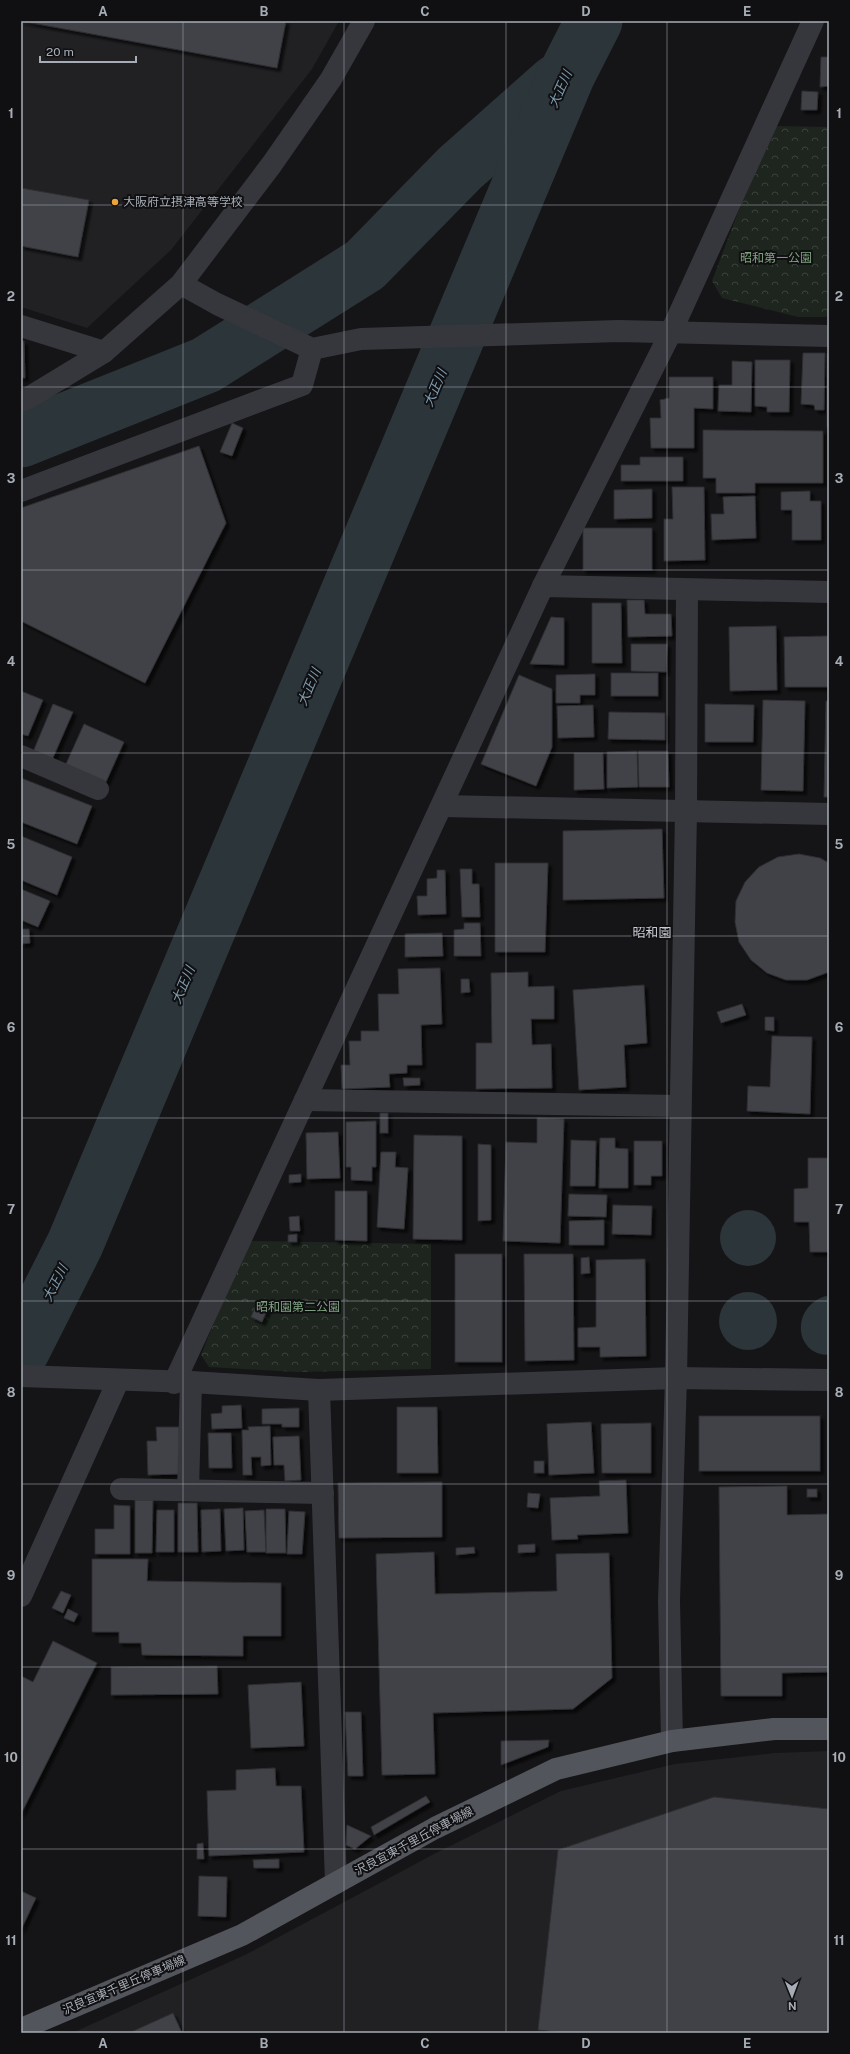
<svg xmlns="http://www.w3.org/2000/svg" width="850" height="2054" viewBox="0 0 850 2054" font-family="'Public Sans','Noto Sans JP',sans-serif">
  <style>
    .built { fill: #212124 }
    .forest { fill: url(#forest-crowns) }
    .water { fill: #2c353a }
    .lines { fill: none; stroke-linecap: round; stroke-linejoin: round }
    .river { stroke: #2c353a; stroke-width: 57 }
    .building { fill: #414347; stroke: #2f2f33; filter: url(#shadow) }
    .minor { stroke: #36373c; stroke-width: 22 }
    .major { stroke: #52555b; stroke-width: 22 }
    .grid { fill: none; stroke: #a7adb6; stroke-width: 1; stroke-opacity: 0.55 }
    .poi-dot { fill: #eca338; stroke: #101012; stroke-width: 1.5 }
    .labels { text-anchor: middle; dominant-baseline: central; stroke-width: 4; stroke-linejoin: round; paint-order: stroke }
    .poi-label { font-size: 12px; fill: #a7adb6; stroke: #101012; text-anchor: start }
    .park-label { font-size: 12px; fill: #7fa17f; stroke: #101012 }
    .street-label { font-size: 12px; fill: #a7adb6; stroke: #101012 }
    .water-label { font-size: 13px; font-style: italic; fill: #7f9db1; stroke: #101012 }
    .neighbourhood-label { font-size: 13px; fill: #c8ccd3; stroke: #101012 }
    .neatline { fill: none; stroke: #a7adb6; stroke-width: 1.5 }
    .grid-label { font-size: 13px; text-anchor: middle; font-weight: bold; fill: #a7adb6 }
  </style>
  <defs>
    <pattern id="forest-crowns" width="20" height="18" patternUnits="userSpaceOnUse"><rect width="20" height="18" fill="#1d251e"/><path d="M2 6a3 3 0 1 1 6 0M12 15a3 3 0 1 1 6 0" fill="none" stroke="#3b423c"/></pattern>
    <filter id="shadow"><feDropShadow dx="3.5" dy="3.5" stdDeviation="1" flood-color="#0009"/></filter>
  </defs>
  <rect width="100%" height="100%" fill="#151517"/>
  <!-- built -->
  <g class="built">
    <polygon points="21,21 339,21 312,69 171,250 87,328 21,307"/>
    <polygon points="829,1751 829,2033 72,2033 247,1954 434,1854 561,1791 675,1764 775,1753"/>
  </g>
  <!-- forest -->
  <g class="forest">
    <polygon points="775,126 829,127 829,317 798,317 722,298 712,281 735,220"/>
    <polygon points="247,1241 431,1244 431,1369 297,1372 209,1367 201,1355"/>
  </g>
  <!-- water -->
  <g class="water">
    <circle cx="748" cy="1238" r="28"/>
    <circle cx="748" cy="1321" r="29"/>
    <path d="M826,1296l3,1v58c-36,0 -38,-49 -3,-59z"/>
  </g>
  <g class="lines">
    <!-- river -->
    <g class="river">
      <polyline points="21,439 206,365 365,265 460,168 556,83"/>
      <polyline points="21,1351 75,1244 567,74 594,21"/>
    </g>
  </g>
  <!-- building -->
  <g class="building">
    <polygon points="21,21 286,21 277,68"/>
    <polygon points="821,57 829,57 829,86 820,87"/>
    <polygon points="802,91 818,92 817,110 801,110"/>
    <polygon points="21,188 89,200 78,257 21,246"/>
    <polygon points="21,341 24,341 25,378 21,378"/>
    <polygon points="803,353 825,353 824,410 815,410 814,405 801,404"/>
    <rect x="827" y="354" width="2" height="73"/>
    <polygon points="755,360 790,360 789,412 767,412 767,407 755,406"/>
    <polygon points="732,361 752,362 751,412 718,411 719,385 732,385"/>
    <polygon points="669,377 713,377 713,409 694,408 694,448 651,448 650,418 661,418 660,400 669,398"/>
    <polygon points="232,423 243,428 232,456 220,452"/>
    <polygon points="703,430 823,431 823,483 755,483 755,493 716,493 716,478 703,478"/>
    <polygon points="199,446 226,523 145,683 21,621 21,508"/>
    <polygon points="640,457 683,457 683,481 621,481 621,465 640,465"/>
    <polygon points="672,487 704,487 705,560 664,561 664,519 673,519"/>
    <polygon points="652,489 652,518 614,519 614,490"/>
    <polygon points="810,491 810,501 821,501 821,540 792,540 792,510 781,510 781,492"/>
    <polygon points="755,496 756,538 712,540 711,514 724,514 723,497"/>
    <rect x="583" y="528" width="69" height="42"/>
    <polygon points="627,600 644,600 645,614 671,614 672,636 628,637"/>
    <polygon points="592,603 621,603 622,663 592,663"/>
    <polygon points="551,617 564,618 564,665 530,664"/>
    <polygon points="776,626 777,690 730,691 729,627"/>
    <polygon points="828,636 828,687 785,687 784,637"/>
    <polygon points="631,644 667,644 666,672 631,671"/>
    <rect x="611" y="673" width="47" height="23"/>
    <polygon points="595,674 595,695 580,695 580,703 556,703 556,675"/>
    <polygon points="519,675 552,689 552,747 536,786 481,764"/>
    <polygon points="21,691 43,700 28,736 21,734"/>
    <polygon points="763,700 805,701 803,791 761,790"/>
    <polygon points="826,701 829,701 829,797 824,797"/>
    <polygon points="53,704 73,712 52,760 33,752"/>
    <polygon points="705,704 754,705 753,742 705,742"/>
    <polygon points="593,705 594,737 558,738 557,706"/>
    <polygon points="609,712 665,713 665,740 608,739"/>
    <polygon points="84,724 124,742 106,782 66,764"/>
    <polygon points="637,751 638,787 607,788 607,752"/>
    <polygon points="638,751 668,751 669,787 639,787"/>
    <polygon points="574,753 603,753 604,789 574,790"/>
    <polygon points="21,778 92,806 77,844 21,822"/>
    <polygon points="662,829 664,898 563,900 563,831"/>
    <polygon points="21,836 72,857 57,895 21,880"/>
    <polygon points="799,854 820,858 829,863 829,972 807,980 786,980 767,973 751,960 739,942 735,922 736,901 745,882 759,867 778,857"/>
    <polygon points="495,863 548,863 545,952 495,952"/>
    <polygon points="460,869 472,869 472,884 479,884 480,917 462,917"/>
    <polygon points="437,870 445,870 446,914 418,915 417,896 427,896 427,879 437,878"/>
    <polygon points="21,889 50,901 38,927 21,920"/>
    <polygon points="464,923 480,923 481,956 454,956 454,930 464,929"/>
    <polygon points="21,929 29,929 30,943 21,944"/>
    <polygon points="442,933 443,956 405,957 405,934"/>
    <polygon points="440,968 442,1024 421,1025 422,1065 407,1065 407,1073 389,1074 390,1087 342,1089 341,1065 350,1065 349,1041 361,1041 361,1031 379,1031 378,994 399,994 398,969"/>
    <polygon points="528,972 528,987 554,986 554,1019 531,1019 532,1045 551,1044 552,1088 476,1089 476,1043 492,1043 491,973"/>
    <polygon points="461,979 469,979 470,992 461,993"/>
    <polygon points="644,985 647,1043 624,1045 626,1087 579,1090 573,990"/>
    <polygon points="742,1004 746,1015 721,1023 717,1012"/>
    <polygon points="765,1017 774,1017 774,1031 765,1030"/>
    <polygon points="772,1036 812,1037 810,1114 747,1111 748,1086 770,1087"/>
    <polygon points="403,1078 420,1078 420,1085 404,1086"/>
    <rect x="380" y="1113" width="8" height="20"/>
    <polygon points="537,1118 564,1119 560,1243 503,1241 506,1142 537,1143"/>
    <polygon points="376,1121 376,1167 372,1167 372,1181 351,1180 351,1167 346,1167 346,1122"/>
    <polygon points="338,1132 340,1178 307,1179 306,1133"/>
    <polygon points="414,1135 462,1136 462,1240 413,1239"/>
    <polygon points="600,1138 615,1138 615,1148 628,1149 628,1188 599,1188"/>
    <polygon points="571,1140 596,1141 595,1186 570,1186"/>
    <polygon points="634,1141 662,1141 662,1176 651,1176 651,1185 634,1185"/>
    <polygon points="478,1144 491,1145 491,1220 478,1221"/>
    <polygon points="381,1152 396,1152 395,1167 408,1168 404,1229 377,1227"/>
    <polygon points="808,1158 829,1158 829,1252 810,1252 809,1222 794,1222 794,1189 808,1188"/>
    <polygon points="301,1174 301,1182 289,1183 289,1175"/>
    <polygon points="335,1191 367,1191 367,1241 335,1240"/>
    <polygon points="569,1194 607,1195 606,1217 568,1216"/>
    <polygon points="613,1205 652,1206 651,1235 612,1234"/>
    <polygon points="299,1216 300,1231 290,1231 289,1217"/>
    <polygon points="604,1220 604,1245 569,1245 569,1221"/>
    <polygon points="297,1234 297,1242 288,1242 288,1235"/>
    <rect x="455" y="1254" width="47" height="108"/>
    <polygon points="524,1254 573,1254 574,1360 525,1361"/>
    <polygon points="589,1257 590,1273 581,1274 581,1258"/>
    <polygon points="645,1259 646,1356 600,1357 600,1347 578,1347 578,1328 596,1327 596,1260"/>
    <polygon points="257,1303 268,1308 262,1322 251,1317"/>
    <polygon points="241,1405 242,1428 212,1429 211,1414 222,1413 222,1406"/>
    <polygon points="397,1407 437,1407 438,1473 397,1473"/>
    <polygon points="299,1408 299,1427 282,1427 282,1424 262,1424 262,1409"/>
    <rect x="699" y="1416" width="121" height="55"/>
    <polygon points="591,1422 594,1473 549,1475 547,1424"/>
    <polygon points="651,1423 651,1473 602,1473 601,1424"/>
    <polygon points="270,1426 271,1465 261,1466 261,1457 251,1457 252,1475 243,1475 242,1430 249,1430 248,1427"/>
    <polygon points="156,1427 179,1427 180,1474 148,1475 147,1441 157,1441"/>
    <polygon points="208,1433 231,1433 232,1468 209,1468"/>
    <polygon points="299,1436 301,1480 285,1481 284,1465 274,1465 273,1437"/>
    <rect x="534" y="1461" width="10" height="12"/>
    <polygon points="626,1480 628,1533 577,1535 578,1539 552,1540 550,1498 600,1496 599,1481"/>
    <polygon points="442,1482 442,1537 339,1538 338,1483"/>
    <polygon points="787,1486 787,1515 829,1514 829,1672 782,1673 782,1696 721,1696 719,1487"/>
    <rect x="807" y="1489" width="10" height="8"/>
    <polygon points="528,1493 540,1494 538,1508 527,1507"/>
    <polygon points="135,1500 153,1500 152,1553 135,1553"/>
    <polygon points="178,1503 197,1503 198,1552 178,1552"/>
    <polygon points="114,1505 130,1506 130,1554 95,1554 95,1529 114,1529"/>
    <polygon points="243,1508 244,1550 226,1551 224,1509"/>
    <polygon points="220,1509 221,1551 202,1552 201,1510"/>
    <polygon points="266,1509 285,1509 286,1553 266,1553"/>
    <polygon points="157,1510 174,1510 174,1552 156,1552"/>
    <polygon points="264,1510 266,1552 247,1552 245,1511"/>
    <polygon points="289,1511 305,1512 302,1554 287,1554"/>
    <polygon points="535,1544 535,1552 518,1553 518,1545"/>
    <polygon points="474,1547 475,1553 456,1555 456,1548"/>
    <polygon points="434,1552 435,1594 557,1591 556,1554 609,1553 612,1678 573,1709 433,1713 435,1774 382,1775 376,1554"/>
    <polygon points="92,1559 148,1559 147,1581 281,1583 281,1636 243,1636 243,1656 142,1655 141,1643 119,1643 119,1632 92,1632"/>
    <polygon points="61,1591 71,1595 63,1613 52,1608"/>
    <polygon points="68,1609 78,1614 74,1622 64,1618"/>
    <polygon points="53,1641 97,1663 21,1814 21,1676 33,1682"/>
    <polygon points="217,1666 218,1694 111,1695 111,1667"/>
    <polygon points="301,1682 304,1746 251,1748 248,1685"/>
    <polygon points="345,1712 361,1712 363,1776 348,1776"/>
    <polygon points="549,1740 548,1747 501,1765 501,1741"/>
    <polygon points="275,1768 276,1786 301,1786 304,1852 209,1856 207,1791 236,1790 236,1770"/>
    <polygon points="426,1796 430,1802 374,1835 371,1827"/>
    <polygon points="714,1797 829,1809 829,2033 567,2033 538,2030 558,1850"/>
    <polygon points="347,1825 371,1836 355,1849 346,1845"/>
    <polygon points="203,1843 204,1859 197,1859 197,1844"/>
    <polygon points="279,1859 279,1868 254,1868 253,1860"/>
    <polygon points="199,1876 227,1877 226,1917 198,1916"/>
    <polygon points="21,1891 36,1898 21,1930"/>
    <polygon points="173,2013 182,2033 129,2033"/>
  </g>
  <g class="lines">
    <!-- minor -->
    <g class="minor">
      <polyline points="181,284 217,304 312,349 361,339 619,331 829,336"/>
      <polyline points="21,326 104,352"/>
      <polyline points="21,401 30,397 104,352 181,284 272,164 331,79 364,21"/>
      <polyline points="21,491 302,385 312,349"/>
      <polyline points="543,586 829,592"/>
      <polyline points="21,756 98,789"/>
      <polyline points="443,806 829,814"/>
      <polyline points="305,1100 680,1106"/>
      <polyline points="21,1376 191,1382 319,1390 676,1378 829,1380"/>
      <polyline points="174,1383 543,586 671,332 813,21"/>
      <polyline points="319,1390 336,1883"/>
      <polyline points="121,1489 323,1493"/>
      <polyline points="188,1490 191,1382"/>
      <polyline points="21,1596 118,1381"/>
      <polyline points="672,1741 669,1601 676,1378 686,810 687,590"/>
    </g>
    <!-- major -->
    <polyline class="major" points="21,2029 242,1935 435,1828 556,1769 672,1741 774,1729 829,1729"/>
  </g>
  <!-- grid -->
  <path class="grid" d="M183,21v2012M344,21v2012M506,21v2012M667,21v2012M21,205h808M21,387h808M21,570h808M21,753h808M21,936h808M21,1118h808M21,1301h808M21,1484h808M21,1667h808M21,1849h808"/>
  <!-- markers -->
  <circle class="poi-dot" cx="115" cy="202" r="4"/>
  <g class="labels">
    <!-- poi labels -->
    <g class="poi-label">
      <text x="123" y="202">大阪府立摂津高等学校</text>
    </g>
    <!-- park labels -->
    <g class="park-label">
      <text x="776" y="258">昭和第一公園</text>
      <text x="298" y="1307">昭和園第二公園</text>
    </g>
    <!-- street labels -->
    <g class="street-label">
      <text transform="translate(414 1841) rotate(-28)">沢良宜東千里丘停車場線</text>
      <text transform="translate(124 1985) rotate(-23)">沢良宜東千里丘停車場線</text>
    </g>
    <!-- water labels -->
    <g class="water-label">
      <text transform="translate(560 89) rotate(-66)">大正川</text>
      <text transform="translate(435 388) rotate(-67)">大正川</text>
      <text transform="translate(309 687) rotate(-67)">大正川</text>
      <text transform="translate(183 985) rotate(-67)">大正川</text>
      <text transform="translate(55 1283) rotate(-63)">大正川</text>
    </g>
    <!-- neighbourhood labels -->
    <g class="neighbourhood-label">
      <text x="652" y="932">昭和園</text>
    </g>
  </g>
  <!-- border -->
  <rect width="850" height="2054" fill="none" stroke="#101012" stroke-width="44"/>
  <!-- north arrow -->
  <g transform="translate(792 1996) rotate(179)" stroke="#101012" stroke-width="3" paint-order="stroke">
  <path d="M0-3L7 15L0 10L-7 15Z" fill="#a7adb6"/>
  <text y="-6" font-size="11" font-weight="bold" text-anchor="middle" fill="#a7adb6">N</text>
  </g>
  <!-- scale -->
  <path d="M40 56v6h96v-6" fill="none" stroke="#a7adb6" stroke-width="2"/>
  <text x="46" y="56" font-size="12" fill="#a7adb6" stroke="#101012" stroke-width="3" paint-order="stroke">20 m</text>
  <rect x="22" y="22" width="806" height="2010" class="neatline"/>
  <g class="grid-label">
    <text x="103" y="16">A</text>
    <text x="264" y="16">B</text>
    <text x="425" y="16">C</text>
    <text x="586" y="16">D</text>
    <text x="747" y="16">E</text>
    <text x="11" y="118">1</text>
    <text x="839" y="118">1</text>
    <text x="11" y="301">2</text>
    <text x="839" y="301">2</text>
    <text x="11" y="483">3</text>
    <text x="839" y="483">3</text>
    <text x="11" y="666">4</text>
    <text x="839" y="666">4</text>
    <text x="11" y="849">5</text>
    <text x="839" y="849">5</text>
    <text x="11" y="1032">6</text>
    <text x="839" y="1032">6</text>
    <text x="11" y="1214">7</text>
    <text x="839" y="1214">7</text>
    <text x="11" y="1397">8</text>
    <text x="839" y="1397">8</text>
    <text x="11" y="1580">9</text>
    <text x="839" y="1580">9</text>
    <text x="11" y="1762">10</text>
    <text x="839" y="1762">10</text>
    <text x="11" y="1945">11</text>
    <text x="839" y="1945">11</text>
    <text x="103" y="2048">A</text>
    <text x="264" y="2048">B</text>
    <text x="425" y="2048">C</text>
    <text x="586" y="2048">D</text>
    <text x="747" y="2048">E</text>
  </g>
</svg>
